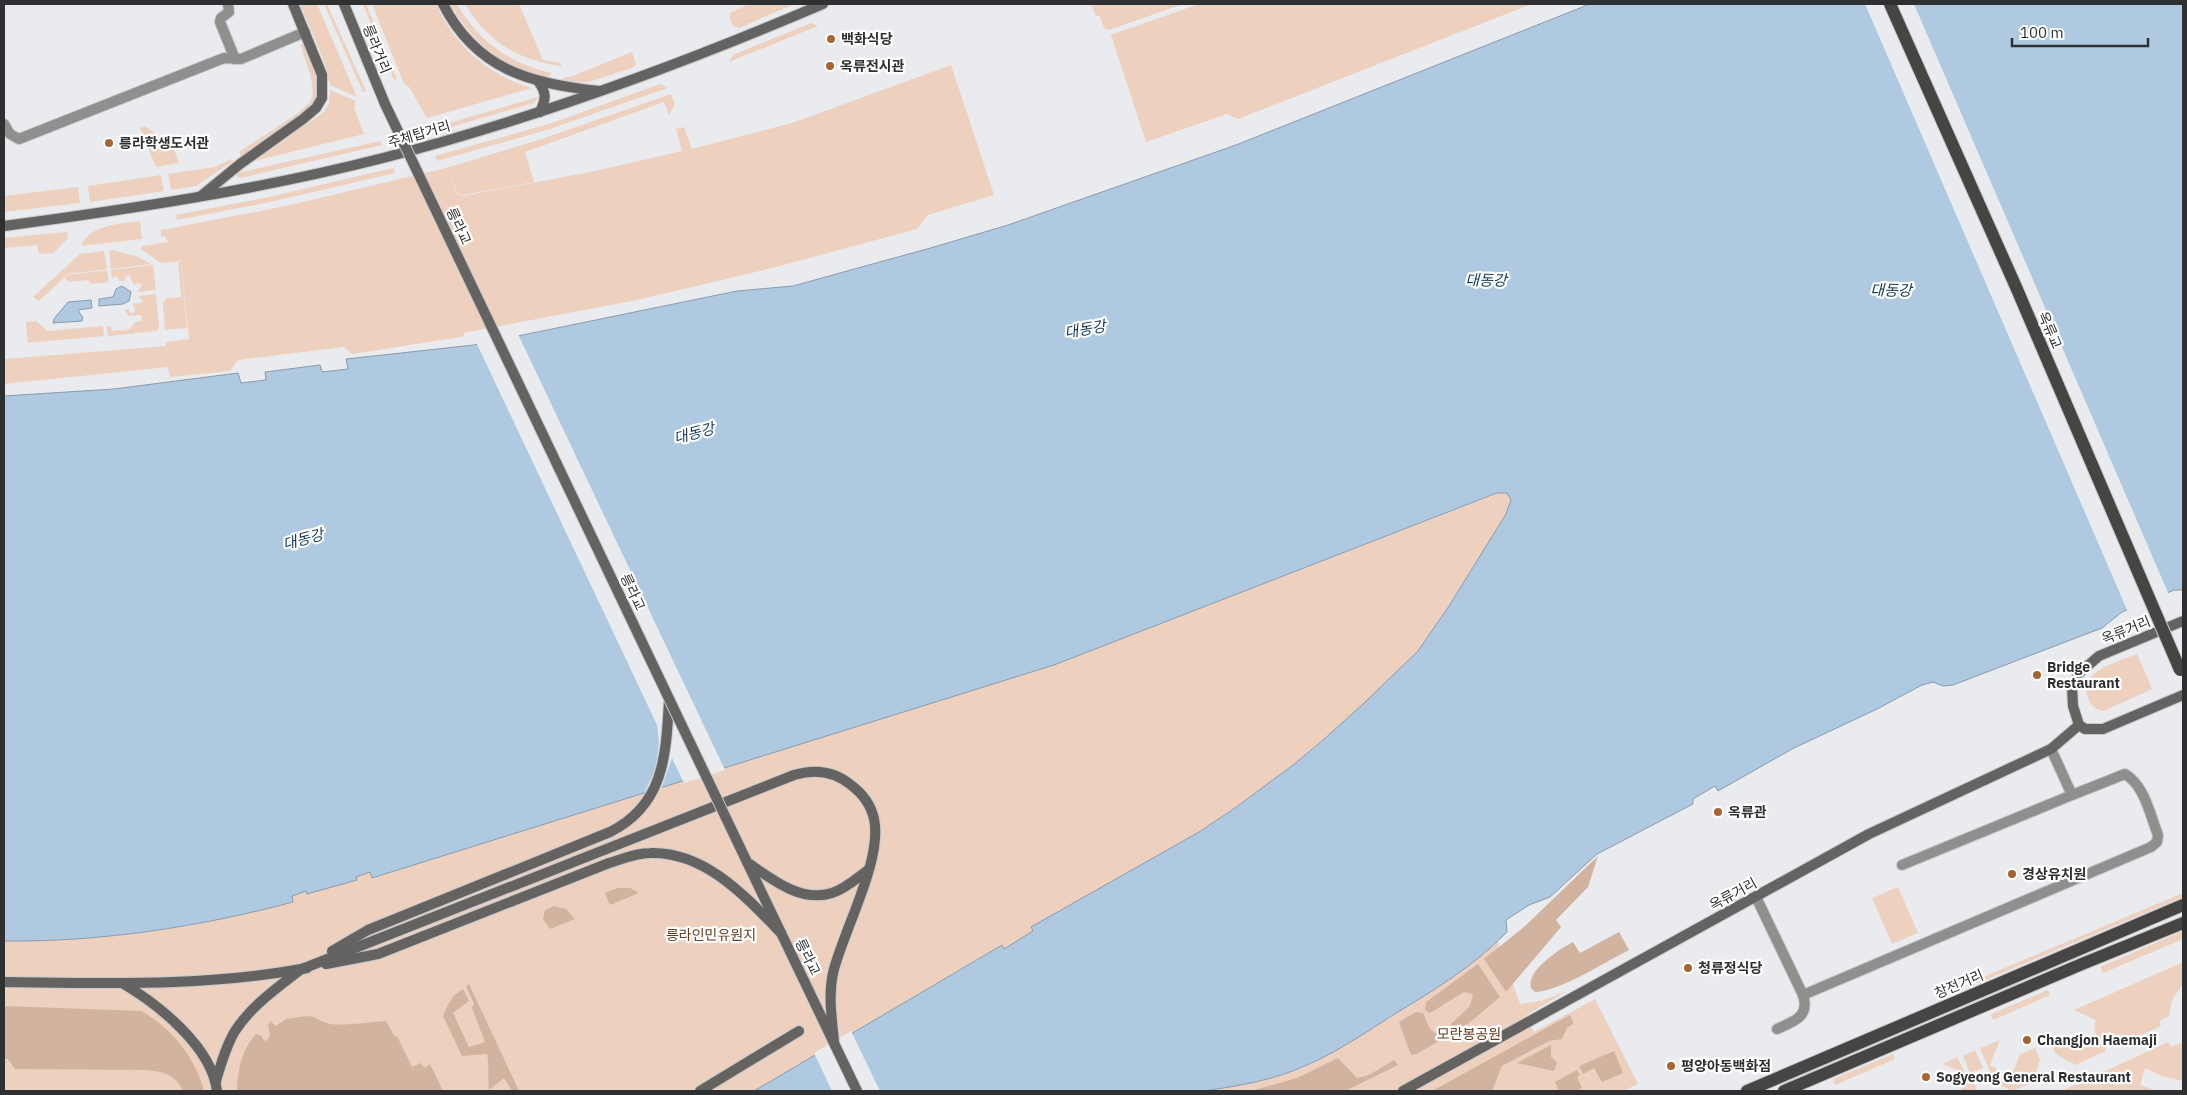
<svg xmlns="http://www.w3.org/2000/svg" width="2187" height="1095" viewBox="0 0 2187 1095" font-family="'IBM Plex Sans','Noto Sans KR',sans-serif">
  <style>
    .green { fill: #edd0be }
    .forest { fill: #d1b3a0 }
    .water { fill: #afc9e1; stroke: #899bac }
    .pier { fill: #e9ebee }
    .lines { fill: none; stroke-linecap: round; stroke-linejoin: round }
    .street-casing { stroke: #c8c9cc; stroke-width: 12 }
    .secondary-casing { stroke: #c8c9cc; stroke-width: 12 }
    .primary-casing { stroke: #c8c9cc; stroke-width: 14 }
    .street { stroke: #908f8e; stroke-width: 10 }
    .secondary { stroke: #656362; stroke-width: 10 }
    .primary { stroke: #474543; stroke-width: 12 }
    .secondary-bridge-casing { stroke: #c8c9cc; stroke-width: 12; stroke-linecap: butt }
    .primary-bridge-casing { stroke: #c8c9cc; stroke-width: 14; stroke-linecap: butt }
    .secondary-bridge { stroke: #656362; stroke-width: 10 }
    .primary-bridge { stroke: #474543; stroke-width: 12 }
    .poi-dot { fill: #a76433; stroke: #fff; stroke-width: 2 }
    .labels { text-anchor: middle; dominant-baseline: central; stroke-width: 4.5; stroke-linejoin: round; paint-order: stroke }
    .poi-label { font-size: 14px; font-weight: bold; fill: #2f3031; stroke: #fff; text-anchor: start }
    .street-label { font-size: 14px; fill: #2f3031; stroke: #fff }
    .park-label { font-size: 14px; fill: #673d1f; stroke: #fff }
    .water-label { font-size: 15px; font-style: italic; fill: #0f395a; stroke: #fff }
  </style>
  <rect width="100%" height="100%" fill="#e9ebee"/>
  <!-- green -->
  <g class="green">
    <polygon points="300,4 317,4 357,97 330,85 324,61"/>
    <polygon points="324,4 327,4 366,91 363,92"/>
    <polygon points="363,4 366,4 397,79 394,80"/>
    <path d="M372,4h64c18,41 53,72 96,84l-105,30 -18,-31 -5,-3z"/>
    <path d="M450,4h7c21,37 53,60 95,69l-5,5c-44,-9 -75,-36 -97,-74z"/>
    <path d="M465,4h54l24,56 18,3v3c-43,-6 -73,-24 -96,-62z"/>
    <polygon points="749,4 794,4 739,28 733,26 730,20 730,13"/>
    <polygon points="1091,4 1183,4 1109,30 1104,28 1099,15 1096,16"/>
    <polygon points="1199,4 1532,4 1238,119 1227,114 1146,142 1111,35"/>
    <polygon points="811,23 818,26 729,62 733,55"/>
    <path d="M300,44l5,1c7,17 17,38 11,56 -5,13 -61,46 -75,55l-2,-4 58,-38 13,-12 3,-9 -2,-16z"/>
    <polygon points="632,52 636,64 632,68 588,82 561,81 565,77 570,77"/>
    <polygon points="951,65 994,195 928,215 917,229 772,268 637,300 463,333 464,336 461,337 352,354 344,347 238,360 230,371 170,377 168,367 4,384 4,359 166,346 166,342 189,339 181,261 161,263 141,249 142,246 168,242 165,236 161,237 161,230 286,206 446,168 539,140 671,94 675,104 669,115 664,102 525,152 534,182 463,195 458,194 447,171 457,194 463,196 595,171 682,151 676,129 684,127 692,149 792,123"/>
    <polygon points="660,84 667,88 550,129 437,161 435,156 549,124"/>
    <polygon points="330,90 356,101 354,108 364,134 254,161 324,112 329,103"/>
    <polygon points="538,97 534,103 426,134 425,130"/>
    <polygon points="145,126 173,147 179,163 156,167 140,128"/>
    <polygon points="380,141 382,145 240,178 237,176 237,173"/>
    <polygon points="231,159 233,161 196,186 171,190 168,174 215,167"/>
    <polygon points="393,168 395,173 270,202 177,220 176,215 269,197"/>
    <polygon points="161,175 164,191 90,202 88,186"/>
    <polygon points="78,187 80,203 4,212 4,196"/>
    <path d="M140,221l2,18 -61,7c9,-22 40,-22 59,-25z"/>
    <polygon points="67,232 68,238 53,253 39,254 37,245 4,248 4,238"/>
    <polygon points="112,250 136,256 151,264 111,269 109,251"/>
    <polygon points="104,251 107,269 68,274 39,301 33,297 80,254"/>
    <polygon points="178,262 181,262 187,328 165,330 163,303 167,298 181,297"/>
    <polygon points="153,265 156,290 137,292 142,285 138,283 134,285 129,275 125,277 125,281 120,281 116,276 112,278 111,270"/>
    <polygon points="107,270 109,282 91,284 88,280 69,282 65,278 68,275"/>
    <polygon points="156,294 159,327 157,331 108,336 107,326 111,326 112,331 128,330 136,322 142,321 141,315 128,316 125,310 128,309 131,313 135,312 135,308 133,306 134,303 140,304 143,301 138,296"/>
    <polygon points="36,321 47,331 103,326 104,336 28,343 26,322"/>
    <polygon points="1502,492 1507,493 1511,500 1506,514 1449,606 1418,651 1363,704 1322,741 1293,765 1235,808 1199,832 1032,927 1034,931 1004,949 1001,945 754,1091 4,1091 4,941 119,935 189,926 293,902 291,896 307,891 307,894 370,872 373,878 1054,665"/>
    <path d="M2137,654l15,35 -48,22c-7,-1 -13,-5 -15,-11 -13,-29 29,-38 48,-46z"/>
    <polygon points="1898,887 1918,933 1892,944 1872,898"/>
    <polygon points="2183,893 2183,897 1978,983 1976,980"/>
    <polygon points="2183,931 2183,939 2103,973 2100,967"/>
    <path d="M1498,942l22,62 21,-3 26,-10 -42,25 9,16 61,-33 43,85 -15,7h-419c34,-5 70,-11 103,-25 27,-13 53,-30 79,-46 39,-24 77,-48 112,-78z"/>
    <polygon points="2181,963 2183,963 2183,984 2172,1000 2169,1016 2159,1021 2161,1026 2125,1043 2123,1038 2104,1046 2106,1051 2075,1065 2056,1054 2050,1042 2066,1035 2086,1043 2089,1037 2096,1034 2094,1027 2096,1020 2074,1010"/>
    <polygon points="2048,990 2050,995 1993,1020 1991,1014"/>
    <polygon points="2000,1040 1990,1065 1996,1068 1999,1075 2006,1072 2012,1074 2020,1054 2035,1048 2040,1060 2032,1083 2012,1091 2000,1085 1989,1084 1986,1078 1992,1076 1980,1048"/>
    <polygon points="2168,1042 2171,1047 2181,1043 2183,1045 2183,1081 2162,1076 2145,1068 2140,1085 2157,1091 2065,1091 2064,1090"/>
    <polygon points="1975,1050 1983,1068 1970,1073 1963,1056"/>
    <polygon points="1893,1054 1895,1059 1835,1085 1833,1079"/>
    <polygon points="1957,1057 1970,1084 1974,1083 1977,1089 1975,1091 1958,1091 1965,1087 1962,1080 1965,1074 1943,1064"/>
  </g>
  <!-- forest -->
  <g class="forest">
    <polygon points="1598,856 1588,887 1556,920 1561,927 1506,992 1484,959 1524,927"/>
    <polygon points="618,888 630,888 639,893 610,905 605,893"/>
    <polygon points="554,906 566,909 575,919 550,929 543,919 545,910"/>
    <path d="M1619,932l10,18c-24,12 -69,41 -94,42l-4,-4c-5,-18 29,-39 42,-46l7,11z"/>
    <path d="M1478,964l22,33 -31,26 -52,31 -6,1 -12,-33 17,-10 7,1c6,12 6,22 22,21l7,-11 18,-17 3,-12 -9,-2 -34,21 -5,-3 1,-8z"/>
    <path d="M469,984l50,107h-7l-8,-13 -15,12c-2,-13 1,-23 -2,-36l-25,2 -19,-40c5,-12 9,-21 20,-27l6,12 -16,12 16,34 16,-5 -13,-34 2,-4 -8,-18z"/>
    <path d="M4,1006l137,5c31,17 54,46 63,80h-21c-8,-17 -19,-19 -36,-21l-132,-1 -7,-10h-4z"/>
    <polygon points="1570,1015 1573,1021 1573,1024 1567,1028 1562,1039 1549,1041 1502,1066 1492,1091 1432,1091"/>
    <path d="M307,1016c8,0 14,6 23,8 17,2 38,-2 56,-3l9,16 2,-1 15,31 9,-4 3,5 6,-4 13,27h-206c1,-22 4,-40 19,-57l6,2 1,4 3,1 4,-5 -2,-11 2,-4 6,5 10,-7z"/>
    <polygon points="1551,1045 1551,1057 1557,1062 1554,1071 1517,1063"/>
    <polygon points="1614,1051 1623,1073 1602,1082 1594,1068 1583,1074 1579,1066"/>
    <polygon points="1338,1058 1357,1078 1369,1075 1394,1060 1398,1065 1345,1091 1251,1091 1297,1078"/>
    <polygon points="1577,1070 1580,1075 1577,1077 1582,1088 1576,1091 1559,1091 1555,1082"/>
  </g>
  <!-- water -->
  <g class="water">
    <path d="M1590,4h593v586h-9l-52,22 -20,16 -149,57 -10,1 -10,-4 -11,3 -45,24 -85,40 -74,42 -3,-5 -22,13v5l-96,50 -47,43 -21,8 -23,15 1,12c-33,34 -74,59 -114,83 -28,18 -56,37 -86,50 -32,15 -69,21 -103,26h-450l248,-146 2,4 29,-18 -2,-4 168,-95 36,-24 58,-43 29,-24 41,-37 55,-53 31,-45 57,-92 5,-14 -4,-7h-10l-443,172 -682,213 -2,-6 -14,5 1,3 -50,14 -1,-3 -14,5 1,6c-94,25 -192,40 -289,39v-545l110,-7 124,-16 3,10 25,-3 -1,-8 55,-7 2,7 26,-3 -2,-10 128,-14 263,-54 56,-5 141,-39 74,-22 228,-80z"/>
    <polygon points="122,286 131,292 129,301 123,304 99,306 99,299 113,297 116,289"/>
    <polygon points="91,300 92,308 78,310 83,318 82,321 53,323 54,319 68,302"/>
  </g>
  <!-- pier -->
  <g class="pier">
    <polygon points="1865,4 1914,4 2169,595 2128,612"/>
    <polygon points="518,334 725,770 684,783 672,758 661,790 643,796 654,772 657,759 659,742 657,725 476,342"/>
    <polygon points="851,1031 880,1091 832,1091 814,1053"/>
  </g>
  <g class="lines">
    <!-- street casing -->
    <g class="street-casing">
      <g id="street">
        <polyline points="228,4 229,12 221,18 220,22 235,59"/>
        <polyline points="4,124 10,134 19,139 224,58 241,59 305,32"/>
        <polyline points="1902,865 2072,795"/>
        <path d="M1756,897l47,98 348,-148 6,-5 1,-7c-8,-20 -13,-49 -33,-61l-53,21 -21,-46"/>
        <path d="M1777,1029c17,-8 33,-12 26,-34"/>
      </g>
    </g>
    <!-- secondary casing -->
    <g class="secondary-casing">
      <g id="secondary">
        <polyline points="344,4 385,104"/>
        <path d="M443,4c33,65 87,80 156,87"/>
        <path d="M538,81c9,12 8,18 2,31"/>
        <polyline points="201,196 240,164 303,119 316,108 322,98 322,75 293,4"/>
        <path d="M4,226c127,-17 254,-36 379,-68 151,-39 297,-93 440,-154"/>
        <polyline points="2183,621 2099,656 2078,674 2072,688 2073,706 2079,725 2085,729 2103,729 2183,695"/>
        <polyline points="747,862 857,1091"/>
        <path d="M747,862c24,17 54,41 85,31 13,-4 25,-15 36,-23"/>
        <path d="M332,951l36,-21 242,-98c54,-27 56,-76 59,-131"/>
        <path d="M326,964l52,-10 231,-91c13,-4 27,-10 41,-10 55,-2 96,44 131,80"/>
        <path d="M302,969l492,-194c20,-6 40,-4 57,10 12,9 20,20 23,34 9,41 -31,112 -41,154 -5,23 -1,46 1,69"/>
        <path d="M4,982c101,1 203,5 303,-14"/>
        <path d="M122,983c36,21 90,64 95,108"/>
        <path d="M216,1081c5,-17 10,-35 19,-50 17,-26 42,-43 65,-61"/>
        <polyline points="700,1091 799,1031"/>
        <polyline points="1403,1091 1869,834 2051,749 2079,725"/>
      </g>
    </g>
    <!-- primary casing -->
    <g class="primary-casing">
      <g id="primary">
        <polyline points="1747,1091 2183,905"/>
        <polyline points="1784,1091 2082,964 2183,923"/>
      </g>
    </g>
    <!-- street -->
    <use href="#street" class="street"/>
    <!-- secondary -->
    <use href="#secondary" class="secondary"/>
    <!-- primary -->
    <use href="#primary" class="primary"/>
    <!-- secondary-bridge casing -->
    <g class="secondary-bridge-casing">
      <polyline id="secondary-bridge" points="385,104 747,862"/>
    </g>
    <!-- primary-bridge casing -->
    <g class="primary-bridge-casing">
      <polyline id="primary-bridge" points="1890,4 2016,287 2180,670"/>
    </g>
    <!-- secondary-bridge -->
    <use href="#secondary-bridge" class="secondary-bridge"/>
    <!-- primary-bridge -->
    <use href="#primary-bridge" class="primary-bridge"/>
  </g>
  <!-- markers -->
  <g class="poi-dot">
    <circle cx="831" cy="39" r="5"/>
    <circle cx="830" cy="66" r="5"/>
    <circle cx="109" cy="143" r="5"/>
    <circle cx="2037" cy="675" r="5"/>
    <circle cx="1718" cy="812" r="5"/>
    <circle cx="2012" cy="874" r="5"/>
    <circle cx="1688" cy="968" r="5"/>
    <circle cx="2027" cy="1040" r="5"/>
    <circle cx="1671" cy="1066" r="5"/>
    <circle cx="1926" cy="1077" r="5"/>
  </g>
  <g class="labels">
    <!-- poi labels -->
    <g class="poi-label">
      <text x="841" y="39">백화식당</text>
      <text x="840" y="66">옥류전시관</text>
      <text x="119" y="143">릉라학생도서관</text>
      <text x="2047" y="667">Bridge<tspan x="2047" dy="16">Restaurant</tspan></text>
      <text x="1728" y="812">옥류관</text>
      <text x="2022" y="874">경상유치원</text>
      <text x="1698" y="968">청류정식당</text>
      <text x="2037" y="1040">Changjon Haemaji</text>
      <text x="1681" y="1066">평양아동백화점</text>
      <text x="1936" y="1077">Sogyeong General Restaurant</text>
    </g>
    <!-- street labels -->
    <g class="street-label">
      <text transform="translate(377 49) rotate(68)">릉라거리</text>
      <text transform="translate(419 134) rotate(-16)">주체탑거리</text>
      <text transform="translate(459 226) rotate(65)">릉라교</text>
      <text transform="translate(2050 330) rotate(67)">옥류교</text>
      <text transform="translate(633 592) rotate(65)">릉라교</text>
      <text transform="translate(2126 630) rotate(-22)">옥류거리</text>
      <text transform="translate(1733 894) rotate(-29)">옥류거리</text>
      <text transform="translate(808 957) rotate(64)">릉라교</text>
      <text transform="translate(1959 984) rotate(-23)">창전거리</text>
    </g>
    <!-- park labels -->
    <g class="park-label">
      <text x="711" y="935">릉라인민유원지</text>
      <text x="1469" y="1034">모란봉공원</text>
    </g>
    <!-- water labels -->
    <g class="water-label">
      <text transform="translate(1486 280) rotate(1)">대동강</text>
      <text transform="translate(1891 290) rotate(1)">대동강</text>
      <text transform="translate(1085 329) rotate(-10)">대동강</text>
      <text transform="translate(694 433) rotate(-15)">대동강</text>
      <text transform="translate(303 539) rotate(-15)">대동강</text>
    </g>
  </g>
  <!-- border -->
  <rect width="2187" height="1095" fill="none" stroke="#2f3031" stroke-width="10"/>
  <!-- scale -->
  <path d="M2012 38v8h136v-8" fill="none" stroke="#2f3031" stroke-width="2.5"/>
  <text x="2020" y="38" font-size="15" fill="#2f3031" stroke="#ffffff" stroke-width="4" paint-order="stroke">100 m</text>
</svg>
